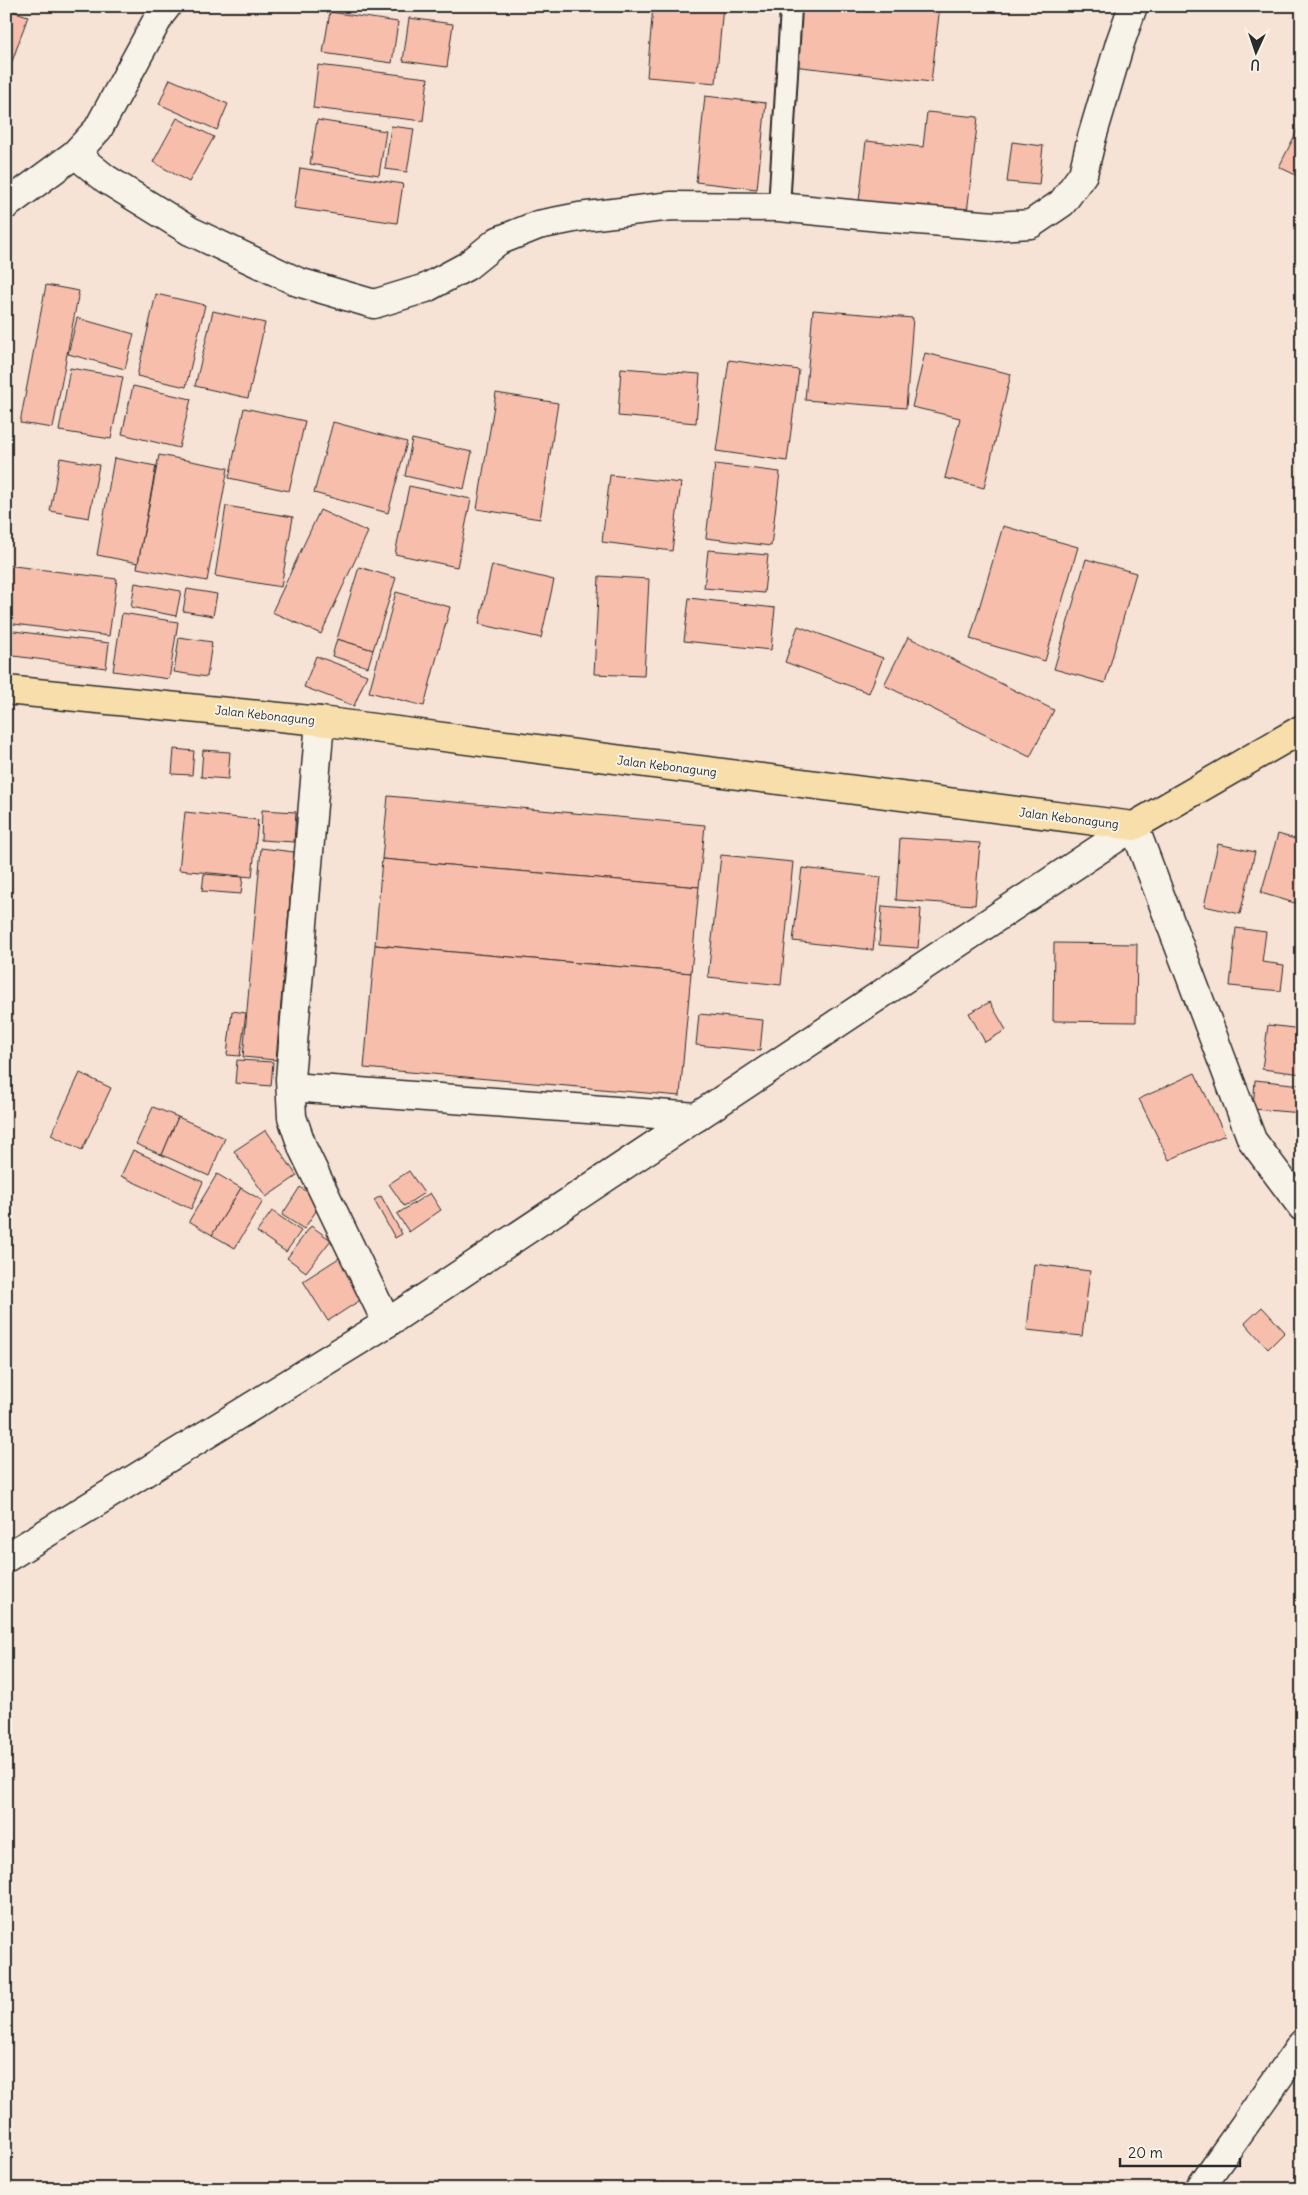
<svg xmlns="http://www.w3.org/2000/svg" width="1308" height="2195" viewBox="0 0 1308 2195" font-family="Delius,sans-serif">
  <style>
    .building { fill: #f7beac; stroke: #2b2b2b }
    .lines { fill: none; stroke-linecap: round; stroke-linejoin: round }
    .service-casing { stroke: #2b2b2b; stroke-width: 24 }
    .minor-casing { stroke: #2b2b2b; stroke-width: 31 }
    .tertiary-casing { stroke: #2b2b2b; stroke-width: 31 }
    .primary-casing { stroke: #2b2b2b; stroke-width: 31 }
    .service { stroke: #f7f3e8; stroke-width: 20 }
    .minor { stroke: #f7f3e8; stroke-width: 28 }
    .tertiary { stroke: #f7f3e8; stroke-width: 28 }
    .primary { stroke: #f8deab; stroke-width: 28 }
    .labels { text-anchor: middle; dominant-baseline: central; stroke-width: 4; stroke-linejoin: round; paint-order: stroke }
    .street-label { font-size: 12px; fill: #2b2b2b; stroke: #f7f3e8 }
  </style>
  <rect width="100%" height="100%" fill="#f7e3d6"/>
  <filter id="ink" filterUnits="userSpaceOnUse"><feTurbulence type="fractalNoise" baseFrequency=".02" numOctaves="2"/><feDisplacementMap in="SourceGraphic" scale="10" xChannelSelector="R" yChannelSelector="G"/><feConvolveMatrix kernelMatrix="1 2 1 2 8 2 1 2 1" color-interpolation-filters="sRGB"/></filter>
  <g filter="url(#ink)">
    <!-- building -->
    <g class="building">
      <polygon points="653,6 723,6 716,83 647,77"/>
      <polygon points="800,6 940,6 931,82 793,66"/>
      <polygon points="6,9 28,16 6,79"/>
      <polygon points="330,12 398,22 392,63 323,53"/>
      <polygon points="409,18 453,24 447,67 403,61"/>
      <polygon points="318,65 428,78 423,121 313,108"/>
      <polygon points="170,79 228,104 217,130 159,104"/>
      <polygon points="705,96 766,103 757,189 696,182"/>
      <polygon points="927,112 978,117 967,213 859,201 866,141 923,147"/>
      <polygon points="177,118 214,137 189,182 153,162"/>
      <polygon points="317,120 386,131 379,175 310,164"/>
      <polygon points="1302,121 1302,178 1279,167"/>
      <polygon points="391,126 414,129 407,172 385,169"/>
      <polygon points="1012,142 1043,146 1039,185 1007,182"/>
      <polygon points="300,168 403,184 397,223 294,208"/>
      <polygon points="46,285 79,291 53,428 20,423"/>
      <polygon points="156,294 205,305 186,387 137,376"/>
      <polygon points="813,310 913,318 906,408 805,400"/>
      <polygon points="213,311 265,323 248,398 195,386"/>
      <polygon points="77,318 134,334 125,369 68,354"/>
      <polygon points="925,353 1011,374 984,488 945,478 960,418 912,407"/>
      <polygon points="729,360 799,370 787,461 716,451"/>
      <polygon points="70,368 123,377 111,439 59,431"/>
      <polygon points="621,368 700,374 696,423 618,416"/>
      <polygon points="133,386 191,399 179,448 122,434"/>
      <polygon points="496,393 558,403 540,519 477,509"/>
      <polygon points="244,408 305,421 289,491 229,478"/>
      <polygon points="333,422 407,442 388,513 314,493"/>
      <polygon points="412,439 472,452 464,489 405,476"/>
      <polygon points="159,455 228,468 207,581 137,568"/>
      <polygon points="60,458 99,465 89,518 50,511"/>
      <polygon points="114,458 156,466 138,563 97,555"/>
      <polygon points="715,464 780,472 771,546 706,538"/>
      <polygon points="610,475 681,483 672,551 602,542"/>
      <polygon points="409,486 471,499 457,567 395,554"/>
      <polygon points="226,506 293,517 281,587 215,576"/>
      <polygon points="320,510 368,532 321,634 272,612"/>
      <polygon points="1003,526 1078,547 1045,661 970,639"/>
      <polygon points="708,550 768,555 764,593 704,588"/>
      <polygon points="1086,559 1136,573 1105,683 1054,669"/>
      <polygon points="6,565 117,579 109,636 6,623"/>
      <polygon points="492,565 554,580 541,638 479,624"/>
      <polygon points="359,567 396,578 373,650 337,639"/>
      <polygon points="599,576 649,579 644,676 594,674"/>
      <polygon points="135,583 181,591 176,616 131,607"/>
      <polygon points="187,589 217,594 213,616 183,611"/>
      <polygon points="396,592 450,607 424,706 369,692"/>
      <polygon points="689,598 775,608 771,650 684,641"/>
      <polygon points="122,613 178,622 169,679 113,671"/>
      <polygon points="798,626 883,658 869,693 785,662"/>
      <polygon points="6,630 109,643 106,668 6,655"/>
      <polygon points="179,637 212,642 207,677 174,672"/>
      <polygon points="908,637 1054,710 1030,757 884,685"/>
      <polygon points="337,639 373,650 368,667 332,656"/>
      <polygon points="316,656 367,675 354,706 304,687"/>
      <polygon points="174,749 194,751 192,775 172,774"/>
      <polygon points="203,750 230,752 228,779 201,777"/>
      <polygon points="388,796 705,825 699,887 382,859"/>
      <polygon points="262,810 296,812 294,842 261,840"/>
      <polygon points="185,812 258,820 252,877 179,870"/>
      <polygon points="1278,834 1302,841 1302,891 1298,904 1261,893"/>
      <polygon points="900,838 980,843 975,905 896,900"/>
      <polygon points="1218,844 1255,852 1240,914 1204,906"/>
      <polygon points="261,848 294,852 276,1060 243,1057"/>
      <polygon points="721,855 793,862 781,985 708,977"/>
      <polygon points="382,859 699,887 691,973 375,945"/>
      <polygon points="802,868 881,877 873,950 793,941"/>
      <polygon points="204,874 243,877 241,894 202,891"/>
      <polygon points="882,906 921,909 918,948 879,945"/>
      <polygon points="1236,928 1266,932 1262,962 1284,965 1281,991 1230,986"/>
      <polygon points="1054,943 1137,944 1136,1022 1053,1021"/>
      <polygon points="375,945 691,973 680,1096 364,1068"/>
      <polygon points="990,1002 1006,1030 985,1042 969,1013"/>
      <polygon points="232,1011 246,1013 240,1056 227,1055"/>
      <polygon points="699,1014 763,1020 760,1051 696,1045"/>
      <polygon points="1268,1025 1302,1029 1302,1074 1262,1069"/>
      <polygon points="237,1060 273,1062 271,1086 235,1083"/>
      <polygon points="80,1073 111,1088 82,1150 51,1135"/>
      <polygon points="1195,1073 1225,1135 1169,1160 1139,1099"/>
      <polygon points="1255,1080 1302,1085 1302,1113 1253,1109"/>
      <polygon points="153,1107 178,1117 162,1155 136,1144"/>
      <polygon points="178,1117 225,1138 209,1176 162,1155"/>
      <polygon points="266,1130 297,1176 266,1197 234,1151"/>
      <polygon points="133,1150 203,1182 191,1209 121,1176"/>
      <polygon points="409,1171 424,1193 404,1206 389,1184"/>
      <polygon points="217,1174 241,1188 212,1235 189,1221"/>
      <polygon points="300,1187 322,1202 304,1229 282,1215"/>
      <polygon points="241,1188 263,1201 235,1248 212,1235"/>
      <polygon points="430,1193 441,1210 409,1232 397,1214"/>
      <polygon points="381,1196 402,1234 395,1238 374,1200"/>
      <polygon points="272,1211 301,1231 286,1252 257,1232"/>
      <polygon points="311,1226 331,1240 306,1272 287,1258"/>
      <polygon points="339,1258 365,1297 328,1321 303,1281"/>
      <polygon points="1034,1264 1090,1271 1082,1336 1027,1330"/>
      <polygon points="1262,1307 1285,1332 1268,1349 1245,1323"/>
    </g>
    <g class="lines">
      <!-- service casing -->
      <g class="service-casing">
        <polyline id="service" points="779,207 791,8"/>
      </g>
      <!-- minor casing -->
      <g class="minor-casing">
        <g id="minor">
          <polyline points="167,6 160,15 98,129 75,154 106,179 190,231 298,282 374,304 426,288 467,266 498,241 538,225 579,217 672,206 779,207 880,217 995,226 1031,224 1062,203 1083,174 1092,137 1120,43 1133,6"/>
          <polyline points="6,205 75,154"/>
          <polyline points="320,721 290,1079 292,1117 303,1149 387,1323"/>
          <polyline points="1134,826 1252,1140 1302,1207"/>
          <polyline points="291,1087 697,1117"/>
          <polyline points="1199,2189 1302,2044"/>
        </g>
      </g>
      <!-- tertiary casing -->
      <g class="tertiary-casing">
        <polyline id="tertiary" points="6,1558 387,1323 1134,826"/>
      </g>
      <!-- primary casing -->
      <g class="primary-casing">
        <polyline id="primary" points="6,690 320,721 1134,826 1302,729"/>
      </g>
      <!-- service -->
      <use href="#service" class="service"/>
      <!-- minor -->
      <use href="#minor" class="minor"/>
      <!-- tertiary -->
      <use href="#tertiary" class="tertiary"/>
      <!-- primary -->
      <use href="#primary" class="primary"/>
    </g>
  </g>
  <g class="labels">
    <!-- street labels -->
    <g class="street-label">
      <text transform="translate(265 715) rotate(6)">Jalan Kebonagung</text>
      <text transform="translate(667 766) rotate(7)">Jalan Kebonagung</text>
      <text transform="translate(1069 818) rotate(7)">Jalan Kebonagung</text>
    </g>
  </g>
  <!-- margin -->
  <rect width="1308" height="2195" fill="none" stroke="#f7f3e8" stroke-width="25"/>
  <rect x="12" y="12" width="1283" height="2170" fill="none" stroke="#2b2b2b" stroke-width="2" filter="url(#ink)"/>
  <!-- north arrow -->
  <g transform="translate(1256 52) rotate(183)" stroke="#f7f3e8" stroke-width="4" paint-order="stroke">
  <path d="M0-4L9 19L0 12L-9 19Z" fill="#2b2b2b"/>
  <text y="-8" font-size="14" font-weight="bold" text-anchor="middle" fill="#2b2b2b">U</text>
  </g>
  <!-- scale -->
  <path d="M1120 2158v8h120v-8" fill="none" stroke="#2b2b2b" stroke-width="2.5"/>
  <text x="1128" y="2158" font-size="15" fill="#2b2b2b" stroke="#f7f3e8" stroke-width="4" paint-order="stroke">20 m</text>
</svg>
